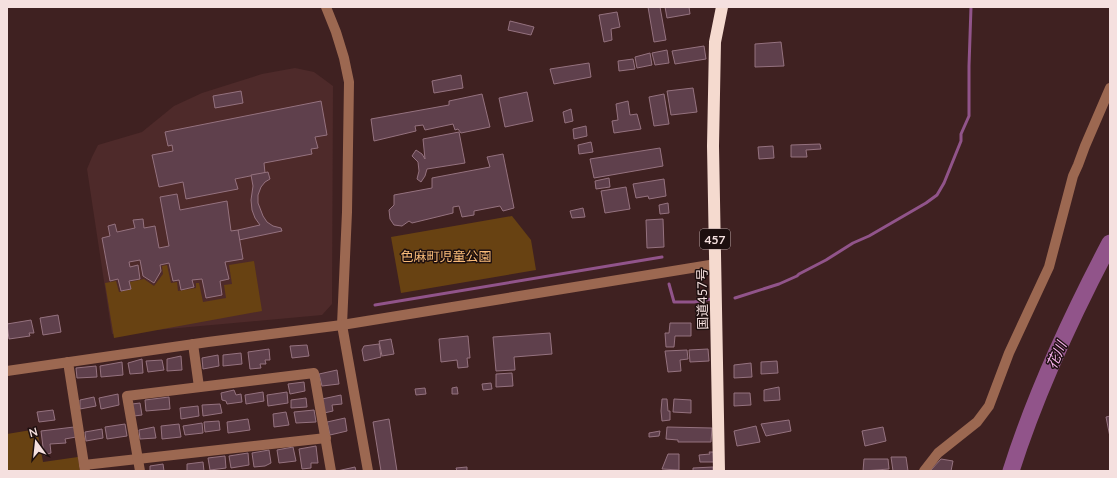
<svg xmlns="http://www.w3.org/2000/svg" width="1117" height="478" viewBox="0 0 1117 478" font-family="Lato,'Noto Sans JP',sans-serif">
  <style>
    .built { fill: #4e2a2a }
    .green { fill: #684212 }
    .lines { fill: none; stroke-linecap: round; stroke-linejoin: round }
    .stream { stroke: #91548a; stroke-width: 3 }
    .river { stroke: #91548a; stroke-width: 17 }
    .building { fill: #5f404c; stroke: #95727f }
    .minor { stroke: #9c6851; stroke-width: 10 }
    .highway { stroke: #f5dacf; stroke-width: 12 }
    .labels { text-anchor: middle; dominant-baseline: central; stroke-width: 3; stroke-linejoin: round; paint-order: stroke }
    .shield { fill: #1d0f0f; stroke: #b4a1a1; stroke-width: 1 }
    .shield-label { font-size: 12px; font-weight: bold; fill: #f5e0df }
    .park-label { font-size: 13px; fill: #fabc79; stroke: #1d0f0f }
    .street-label { font-size: 13px; fill: #f5e0df; stroke: #1d0f0f }
    .water-label { font-size: 14px; font-style: italic; fill: #f8b3ee; stroke: #1d0f0f }
  </style>
  <rect width="100%" height="100%" fill="#3f2121"/>
  <!-- built -->
  <polygon class="built" points="295,68 314,72 333,86 332,304 322,315 112,334 87,169 92,157 98,145 142,132 174,106 202,93 262,74"/>
  <!-- green -->
  <g class="green">
    <polygon points="512,216 531,240 536,270 401,293 391,237"/>
    <polygon points="254,261 262,311 114,338 105,283 116,281 119,292 131,289 130,282 144,279 154,286 163,274 162,266 167,265 171,283 177,282 178,291 196,288 196,283 199,283 203,302 226,298 224,285 232,284 229,265"/>
    <polygon points="37,429 43,462 78,457 80,471 7,471 7,434"/>
  </g>
  <g class="lines">
    <!-- stream -->
    <g class="stream">
      <polyline points="669,284 674,302 694,302 711,299"/>
      <polyline points="735,298 779,284 797,276 799,274 826,260 853,243 869,236 926,203 937,195 944,183 961,141 961,134 969,116 969,66 971,7"/>
      <polyline points="375,305 662,257"/>
    </g>
    <!-- river -->
    <path class="river" d="M1011,471c25,-79 60,-154 99,-228"/>
  </g>
  <!-- building -->
  <g class="building">
    <polygon points="648,7 660,7 666,40 654,42"/>
    <polygon points="665,7 689,7 690,14 667,18"/>
    <polygon points="617,12 620,27 611,29 612,40 604,42 599,15"/>
    <polygon points="510,21 534,27 531,35 508,30"/>
    <polygon points="781,42 784,66 755,67 755,44"/>
    <polygon points="704,46 706,59 675,64 672,51"/>
    <polygon points="667,50 669,63 655,65 652,53"/>
    <polygon points="650,53 652,65 637,68 635,57"/>
    <polygon points="633,59 635,69 619,71 618,61"/>
    <polygon points="589,63 591,77 554,84 550,69"/>
    <polygon points="461,75 463,88 434,93 432,81"/>
    <polygon points="693,88 697,112 671,115 667,91"/>
    <polygon points="241,91 243,103 215,108 213,96"/>
    <polygon points="527,92 533,121 505,127 499,98"/>
    <polygon points="482,94 490,127 461,133 458,129 455,130 453,124 425,130 423,125 415,126 416,131 374,141 371,119 449,105 449,101"/>
    <polygon points="664,94 669,124 654,126 649,97"/>
    <polygon points="321,101 327,135 315,137 318,148 311,149 312,154 264,163 265,173 235,179 238,189 186,199 183,182 159,187 152,155 173,151 172,145 168,146 165,132"/>
    <polygon points="628,101 630,115 637,114 641,129 614,133 612,121 618,120 616,104"/>
    <polygon points="571,109 573,121 565,123 563,112"/>
    <polygon points="586,126 587,136 574,139 573,129"/>
    <polygon points="459,132 465,163 427,169 425,176 421,182 417,179 419,171 418,162 412,156 416,150 422,154 425,159 423,139"/>
    <polygon points="591,142 593,152 579,154 578,145"/>
    <polygon points="820,144 821,149 806,150 807,157 791,157 791,145"/>
    <polygon points="773,146 774,158 759,159 758,147"/>
    <polygon points="660,148 663,166 594,178 590,159"/>
    <polygon points="503,154 514,208 503,211 500,206 474,211 474,215 462,217 459,206 453,207 453,213 412,223 409,221 402,226 394,225 390,219 389,210 394,205 394,195 432,188 432,178 490,167 487,157"/>
    <polygon points="268,172 270,179 265,182 261,187 258,195 258,203 263,216 267,222 273,226 281,228 282,231 239,240 238,230 260,225 255,218 252,210 251,200 253,186 251,175"/>
    <polygon points="609,178 610,187 596,189 595,181"/>
    <polygon points="664,179 666,196 649,199 648,196 636,198 633,184"/>
    <polygon points="626,187 630,209 605,213 601,191"/>
    <polygon points="177,194 180,210 227,201 231,231 238,230 243,259 225,262 229,279 220,281 222,295 206,298 202,279 192,280 194,287 181,290 179,280 173,281 169,263 160,265 161,271 154,283 143,276 140,260 129,262 130,267 138,265 140,279 129,281 131,289 121,291 118,279 110,281 102,238 110,236 108,226 115,224 117,232 135,228 133,220 143,219 144,228 155,226 159,248 169,246 160,197"/>
    <polygon points="668,203 669,213 660,214 659,205"/>
    <polygon points="583,208 585,217 572,218 570,211"/>
    <polygon points="663,219 664,247 647,248 646,220"/>
    <polygon points="58,315 61,332 43,335 40,318"/>
    <polygon points="31,320 34,333 29,333 30,336 9,339 7,324"/>
    <polygon points="670,323 691,323 691,336 675,336 674,347 666,347 665,333 669,333"/>
    <polygon points="550,333 552,354 514,357 515,370 496,371 493,337"/>
    <polygon points="468,336 470,358 467,358 468,367 458,368 457,360 441,362 439,339"/>
    <polygon points="391,339 394,354 382,356 379,341"/>
    <polygon points="379,344 381,357 364,361 362,350 364,346"/>
    <polygon points="307,345 309,356 292,358 290,346"/>
    <polygon points="269,349 270,360 265,360 266,364 260,364 261,368 250,369 248,352"/>
    <polygon points="708,349 709,361 690,362 689,350"/>
    <polygon points="687,350 688,359 680,360 681,371 668,372 665,351"/>
    <polygon points="241,353 242,364 223,366 223,355"/>
    <polygon points="218,355 219,366 203,369 202,358"/>
    <polygon points="181,356 182,370 167,371 167,359"/>
    <polygon points="142,359 143,373 130,374 128,363"/>
    <polygon points="162,360 164,370 148,372 146,361"/>
    <polygon points="777,361 778,373 761,374 761,362"/>
    <polygon points="122,362 123,375 101,377 100,366"/>
    <polygon points="751,363 752,377 734,378 734,365"/>
    <polygon points="96,366 97,377 77,378 76,368"/>
    <polygon points="337,370 339,384 322,386 319,374"/>
    <polygon points="512,373 513,386 496,387 496,374"/>
    <polygon points="304,382 305,391 290,394 288,384"/>
    <polygon points="491,383 492,389 483,390 482,384"/>
    <polygon points="457,387 458,394 452,394 452,388"/>
    <polygon points="779,387 780,400 764,401 764,390"/>
    <polygon points="425,388 426,394 416,395 415,389"/>
    <polygon points="234,390 236,395 241,394 242,402 227,404 226,401 222,400 221,393"/>
    <polygon points="263,392 264,401 246,404 245,395"/>
    <polygon points="287,392 288,403 268,406 267,395"/>
    <polygon points="734,393 750,393 751,405 734,406"/>
    <polygon points="118,394 119,405 101,409 99,398"/>
    <polygon points="341,395 342,404 332,405 333,411 324,413 322,399"/>
    <polygon points="94,397 96,406 80,409 80,400"/>
    <polygon points="169,397 170,409 146,411 145,400"/>
    <polygon points="306,398 307,407 291,408 291,400"/>
    <polygon points="662,399 667,399 668,411 670,411 670,420 662,421 661,411"/>
    <polygon points="674,399 691,400 691,413 673,412"/>
    <polygon points="140,403 142,415 134,416 132,404"/>
    <polygon points="220,404 222,413 203,416 202,405"/>
    <polygon points="198,406 199,416 181,419 180,408"/>
    <polygon points="53,410 55,420 39,422 37,412"/>
    <polygon points="314,410 316,422 296,423 294,412"/>
    <polygon points="286,412 289,425 274,427 273,414"/>
    <polygon points="1110,416 1110,437 1106,417"/>
    <polygon points="345,418 347,431 330,435 327,422"/>
    <polygon points="248,419 250,430 228,433 227,422"/>
    <polygon points="389,419 397,471 381,471 373,422"/>
    <polygon points="789,420 791,431 766,436 761,424"/>
    <polygon points="219,421 220,430 205,432 204,422"/>
    <polygon points="202,423 203,433 185,435 183,426"/>
    <polygon points="125,424 127,436 107,439 105,427"/>
    <polygon points="179,424 181,437 162,439 161,426"/>
    <polygon points="756,426 760,442 737,446 734,431"/>
    <polygon points="74,427 76,437 65,439 66,443 50,444 51,453 44,455 41,431"/>
    <polygon points="154,427 156,438 140,439 139,430"/>
    <polygon points="667,427 712,428 711,442 678,442 678,440 666,439"/>
    <polygon points="883,427 886,441 865,446 862,431"/>
    <polygon points="102,429 103,438 86,441 85,432"/>
    <polygon points="660,431 659,436 649,437 649,433"/>
    <polygon points="316,446 318,463 311,463 311,468 302,469 299,449"/>
    <polygon points="293,447 296,461 279,463 277,450"/>
    <polygon points="269,450 271,463 265,466 254,467 252,453"/>
    <polygon points="709,452 716,452 716,462 700,462 699,455 710,454"/>
    <polygon points="248,453 249,465 231,468 229,456"/>
    <polygon points="668,454 679,454 679,470 662,469"/>
    <polygon points="225,456 226,468 210,470 208,458"/>
    <polygon points="891,457 906,457 908,471 893,471"/>
    <polygon points="864,459 888,459 889,469 863,471"/>
    <polygon points="941,459 953,461 951,471 930,471"/>
    <polygon points="203,462 204,471 187,471 187,464"/>
    <polygon points="163,464 164,471 150,471 150,466"/>
    <polygon points="355,467 356,471 337,471"/>
    <polygon points="467,467 467,471 457,471 456,468"/>
    <polygon points="713,467 713,471 693,471 693,468"/>
  </g>
  <g class="lines">
    <!-- minor -->
    <g class="minor">
      <polyline points="326,7 336,32 344,58 349,82 347,212 342,325 368,471"/>
      <polyline points="193,344 199,387"/>
      <polyline points="68,362 85,471"/>
      <polyline points="7,371 208,342 342,325 716,264"/>
      <polyline points="84,465 326,438"/>
      <polyline points="140,471 127,396 314,373 331,471"/>
      <polyline points="924,471 938,453 977,422 989,406 1009,353 1049,267 1073,176 1078,165 1085,146 1110,88"/>
    </g>
    <!-- highway -->
    <polyline class="highway" points="719,471 713,146 715,42 722,7"/>
  </g>
  <g class="labels">
    <!-- shield labels -->
    <rect class="shield" x="700" y="229" width="30" height="20" rx="3"/>
    <g class="shield-label">
      <text x="715" y="239">457</text>
    </g>
    <!-- park labels -->
    <g class="park-label">
      <text x="446" y="256">色麻町児童公園</text>
    </g>
    <!-- street labels -->
    <g class="street-label">
      <text transform="translate(702 299) rotate(-91)">国道457号</text>
    </g>
    <!-- water labels -->
    <g class="water-label">
      <text transform="translate(1056 355) rotate(-66)">花川</text>
    </g>
  </g>
  <!-- border -->
  <rect width="1117" height="478" fill="none" stroke="#f5e0df" stroke-width="16"/>
  <!-- north arrow -->
  <g transform="translate(36 442) rotate(345)" stroke="#1d0f0f" stroke-width="3" paint-order="stroke">
  <path d="M0-3L7 15L0 10L-7 15Z" fill="#f5e0df"/>
  <text y="-6" font-size="11" font-weight="bold" text-anchor="middle" fill="#f5e0df">N</text>
  </g>
</svg>
